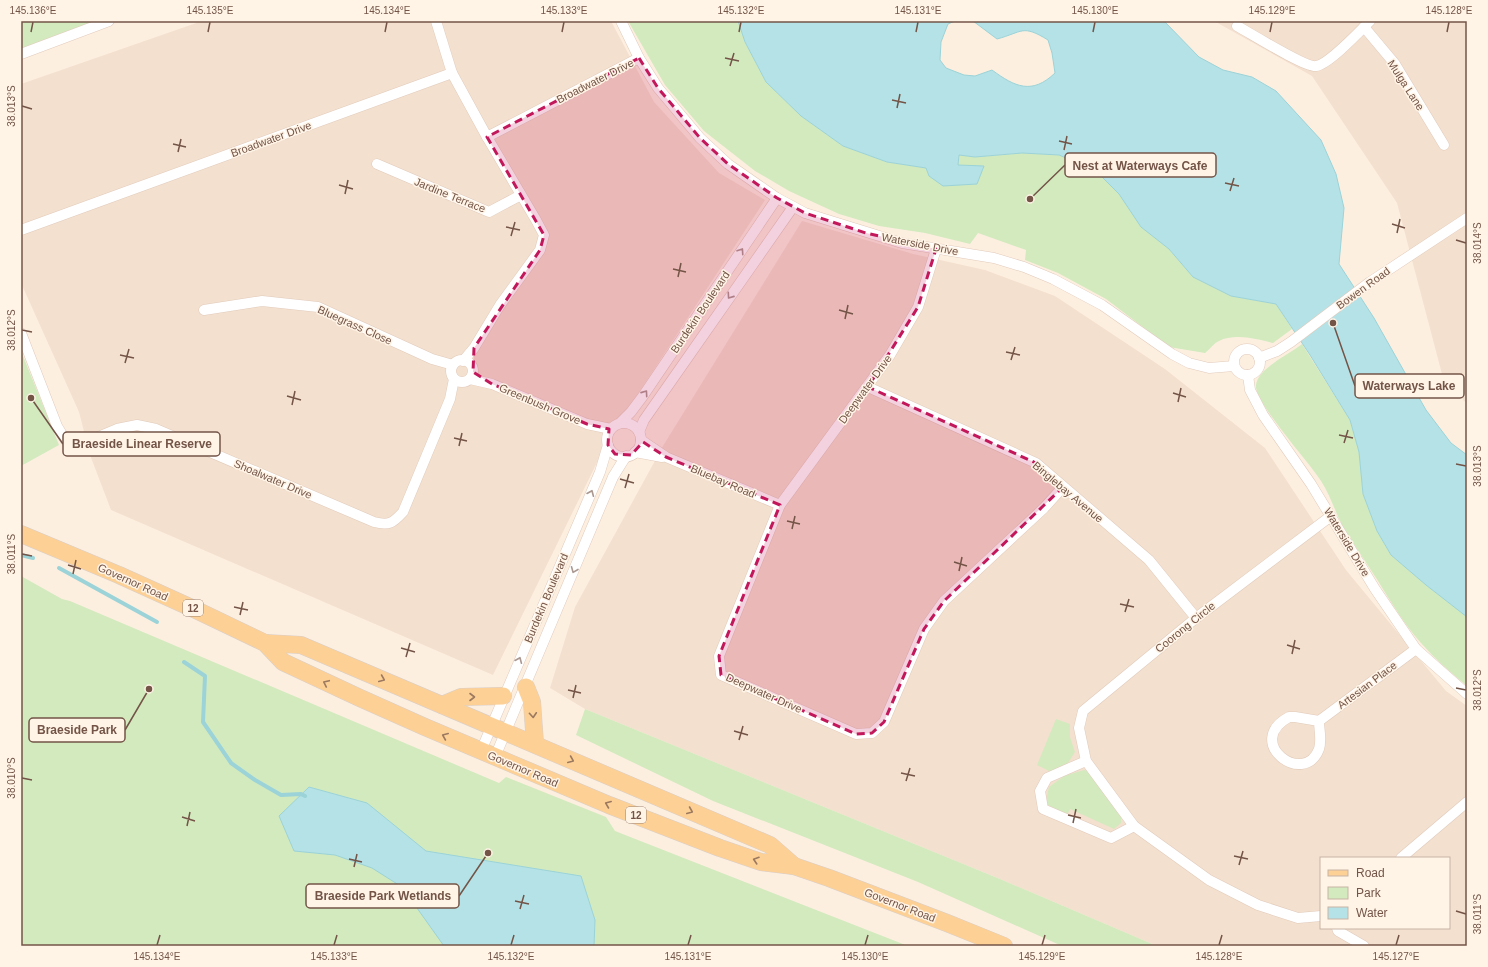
<svg xmlns="http://www.w3.org/2000/svg" width="1488" height="967" viewBox="0 0 1488 967" font-family="Arial,sans-serif">
  <style>
    .residential { fill: #f4e0ce; fill-rule: evenodd }
    .green { fill: #d3eabf }
    .water { fill: #b5e2e6; stroke: #9bd3d8 }
    .lines { fill: none; stroke-linecap: round; stroke-linejoin: round }
    .stream { stroke: #9bd3d8; stroke-width: 4 }
    .minor-casing { stroke: #e1cbbc; stroke-width: 11 }
    .primary-casing { stroke: #d8cfcb; stroke-width: 18 }
    .minor { stroke: #fff; stroke-width: 10 }
    .primary { stroke: #fdd096; stroke-width: 17 }
    .oneway { stroke: #ab9891 }
    .oneway2 { stroke: #9c795f }
    .marked { fill: #c2185b; fill-opacity: 0.2; stroke: #c2185b; stroke-width: 3; stroke-dasharray: 8 5; stroke-linejoin: round }
    .ticks { fill: none; stroke: #735447; stroke-width: 1.5 }
    .labels { text-anchor: middle; dominant-baseline: central; stroke-width: 3; stroke-linejoin: round; paint-order: stroke }
    .shield { fill: #fff4e6; stroke: #9d8477; stroke-width: 1 }
    .shield-label { font-size: 10px; font-weight: bold; fill: #735447 }
    .street-label { font-size: 11px; fill: #735447; stroke: #fff4e6 }
    .leader { fill: none; stroke: #735447; stroke-width: 1.5 }
    .callout-dot { fill: #735447; stroke: #fff4e6; stroke-width: 1.5 }
    .callout { fill: #fff4e6; stroke: #735447; stroke-width: 1.5 }
    .callout-label { font-size: 12px; text-anchor: middle; font-weight: bold; fill: #735447 }
    .neatline { fill: none; stroke: #735447; stroke-width: 1.5 }
    .ticks-label { font-size: 10px; text-anchor: middle; fill: #735447 }
  </style>
  <rect width="100%" height="100%" fill="#fdefe0"/>
  <!-- residential -->
  <g class="residential">
    <polygon points="202,21 611,21 654,102 719,173 765,200 609,438 493,675 111,510 90,455 79,412 21,283 21,84"/>
    <polygon points="1214,21 1467,21 1467,404 1443,378 1397,203 1312,76"/>
    <path d="M802,221l111,33 72,16 70,26 110,73 100,79 81,122 100,121 21,15v240h-310l-157,-67 -415,-170 -35,-21 25,-81 88,-161zM1321,858h128v70h-128z"/>
  </g>
  <!-- green -->
  <g class="green">
    <polygon points="21,21 98,21 21,50"/>
    <path d="M628,21h110l7,21 21,40 35,34 42,30 44,16 39,6 32,-3 1,-10 16,2 47,-4 37,2 36,15 24,24 22,33 28,22 24,28 38,19 45,8 16,25 -19,14c-16,-4 -38,-10 -54,-2 -5,2 -10,9 -14,12l-36,-6 -63,-48 -48,-26 -33,-13 1,-10 -48,-17 -8,11 -45,-11 -46,-7 -40,-12 -50,-23 -34,-20 -51,-40 -39,-46z"/>
    <path d="M1302,344l48,76 9,32 4,42 14,37 14,24 35,30 41,32v69c-16,-13 -32,-27 -46,-43 -17,-19 -30,-41 -43,-62 -12,-19 -25,-37 -36,-56 -7,-14 -12,-30 -21,-44 -11,-18 -68,-80 -65,-96 2,-17 34,-31 46,-41z"/>
    <polygon points="21,351 59,445 21,466"/>
    <polygon points="21,576 62,599 70,601 499,783 506,777 606,817 615,831 908,946 21,946"/>
    <polygon points="585,709 1000,879 1157,946 1062,946 918,882 713,801 576,735"/>
    <polygon points="1056,719 1070,724 1070,737 1075,752 1068,763 1051,772 1037,765"/>
    <polygon points="1084,770 1091,773 1121,813 1121,823 1114,829 1070,809 1067,815 1050,808 1046,801 1049,787 1064,776"/>
  </g>
  <!-- water -->
  <g class="water">
    <path d="M738,21h217l-7,3 -7,18 -1,18 6,8 18,7 11,1 17,-6c23,17 40,25 63,3l-3,-20 -4,-13c-26,-16 -25,-8 -51,-1l-24,-18h191l35,36 24,13 29,7 24,14 45,49 15,34 8,34 -5,56 35,54 52,92 25,33 16,12v162l-41,-32 -35,-30 -14,-24 -14,-37 -4,-42 -9,-32 -40,-65 -34,-51 -45,-8 -38,-19 -24,-28 -28,-22 -22,-33 -24,-24 -36,-15 -37,-2 -47,4 -16,-2 -1,10 26,1 -7,18 -34,2 -14,-10 -3,-8 -39,-6 -44,-16 -42,-30 -35,-34 -21,-40z"/>
    <polygon points="309,787 367,803 426,851 581,876 595,920 594,946 444,946 402,887 372,868 335,855 294,851 279,816"/>
  </g>
  <g class="lines">
    <!-- stream -->
    <g class="stream">
      <polyline points="21,555 33,558"/>
      <polyline points="59,568 157,622"/>
      <polyline points="184,662 205,676 203,722 231,763 255,780 281,795 301,794 305,796"/>
    </g>
    <!-- minor casing -->
    <g class="minor-casing">
      <g id="minor">
        <polyline points="436,21 452,73"/>
        <polyline points="621,21 639,58 658,88 700,138 728,164 777,198 805,213 902,243 994,258 1024,267 1053,279 1102,305 1172,354 1189,363 1209,368 1234,366"/>
        <path d="M1237,26c13,7 69,42 79,40 12,-1 44,-35 54,-45"/>
        <polyline points="1364,27 1395,64 1444,145"/>
        <polyline points="21,54 109,21"/>
        <polyline points="487,137 639,58"/>
        <polyline points="377,164 489,212 521,195"/>
        <polyline points="21,230 452,73 487,137 536,220 544,235 540,250 500,305 474,348 463,361"/>
        <polyline points="936,249 918,307 890,355 780,505 719,656 721,675 856,734 872,733 884,722 924,629 944,601 1044,508 1063,487"/>
        <polyline points="204,310 262,301 318,307 432,359 453,365"/>
        <path d="M21,333l36,93 9,15 11,4 9,-3 31,-13 20,-4 19,4 218,93c15,4 19,1 29,-10l47,-113 4,-20"/>
        <circle cx="1247" cy="362" r="13"/>
        <polyline points="1259,358 1277,351 1291,342 1370,282 1467,218"/>
        <circle cx="462" cy="371" r="11"/>
        <polyline points="1248,375 1250,390 1263,415 1311,484 1375,589 1416,649 1467,694"/>
        <polyline points="470,379 492,384 587,424 611,429"/>
        <polyline points="868,387 1036,463 1149,560 1196,618"/>
        <polyline points="620,423 631,412 643,396 777,198"/>
        <circle cx="624" cy="440" r="17"/>
        <polyline points="639,432 644,420 793,207"/>
        <polyline points="641,440 666,457 780,505"/>
        <polyline points="635,452 662,457"/>
        <path d="M1289,717h6l24,4c0,9 3,19 0,28 -15,39 -76,-7 -30,-32z"/>
        <polyline points="1319,721 1416,649"/>
        <polyline points="481,751 600,472 608,445"/>
        <polyline points="495,757 613,477 626,456"/>
        <polyline points="1086,761 1047,778 1040,791 1043,809 1111,838 1134,826"/>
        <polyline points="1401,858 1467,802"/>
        <polyline points="1321,916 1298,918 1258,905 1209,880 1134,826 1086,761 1079,728 1083,711 1196,618 1331,516"/>
        <polyline points="1337,928 1338,931 1364,946"/>
      </g>
    </g>
    <!-- primary casing -->
    <g class="primary-casing">
      <g id="primary">
        <polyline points="21,534 119,575 194,609 265,643 283,662 360,698 425,727 609,805 720,848 761,862 794,866 829,878 947,923 1004,946"/>
        <polyline points="265,643 301,645 770,845 794,866"/>
        <polyline points="526,687 532,702 535,744"/>
        <polyline points="442,705 461,697 503,696"/>
      </g>
    </g>
    <!-- minor -->
    <use href="#minor" class="minor"/>
    <!-- primary -->
    <use href="#primary" class="primary"/>
  </g>
  <!-- one-way arrows -->
  <defs><path id="oneway-chevron" d="M-2-3.5L2.5 0L-2 3.5" fill="none" stroke-width="1.6" stroke-linecap="round" stroke-linejoin="round"/></defs>
  <g class="oneway">
    <use href="#oneway-chevron" transform="translate(741 251) rotate(-56)"/>
    <use href="#oneway-chevron" transform="translate(730 296) rotate(125)"/>
    <use href="#oneway-chevron" transform="translate(645 393) rotate(-55)"/>
    <use href="#oneway-chevron" transform="translate(591 493) rotate(-67)"/>
    <use href="#oneway-chevron" transform="translate(574 570) rotate(112)"/>
    <use href="#oneway-chevron" transform="translate(519 660) rotate(-67)"/>
  </g>
  <g class="oneway2">
    <use href="#oneway-chevron" transform="translate(382 679) rotate(23)"/>
    <use href="#oneway-chevron" transform="translate(326 683) rotate(-155)"/>
    <use href="#oneway-chevron" transform="translate(472 697)"/>
    <use href="#oneway-chevron" transform="translate(533 715) rotate(86)"/>
    <use href="#oneway-chevron" transform="translate(445 736) rotate(-157)"/>
    <use href="#oneway-chevron" transform="translate(571 760) rotate(23)"/>
    <use href="#oneway-chevron" transform="translate(608 804) rotate(-158)"/>
    <use href="#oneway-chevron" transform="translate(690 811) rotate(23)"/>
    <use href="#oneway-chevron" transform="translate(756 860) rotate(-162)"/>
  </g>
  <!-- marked area -->
  <path class="marked" d="M639,58l19,30 42,50 28,26 49,34 28,15 61,20 70,16 -18,58 -50,80 168,76 27,24 -119,114 -20,28 -40,93 -12,11 -16,1 -135,-59 -2,-19 61,-151 -114,-48 -23,-15 -12,13 -16,-1 -7,-9 1,-16 -22,-5 -95,-40 -19,-12 1,-24 66,-98 4,-15 -57,-98z"/>
  <!-- ticks -->
  <path class="ticks" d="M31,32l2,-10M208,32l2,-10M385,32l2,-10M562,32l2,-10M739,32l2,-10M916,32l2,-10M1093,32l2,-10M1270,32l2,-10M1447,32l2,-10M725,58l14,3M730,66l4,-13M892,100l14,3M22,106l10,3M897,108l3,-14M1059,141l13,3M173,144l13,3M1064,150l3,-14M178,152l3,-13M1225,183l14,3M339,185l14,4M1230,191l4,-13M345,194l3,-14M1392,224l13,4M506,227l14,3M1397,233l3,-14M511,236l4,-14M1456,240l10,3M673,269l13,3M678,277l3,-14M839,310l14,4M845,319l3,-14M22,330l10,2M1006,352l14,3M120,355l14,3M1011,360l4,-13M125,363l4,-14M1173,393l13,4M287,396l14,4M1178,402l3,-14M292,405l3,-14M1339,435l14,3M454,438l13,3M1344,443l4,-13M459,446l3,-13M1456,464l10,2M620,479l14,4M625,488l4,-14M787,521l13,3M792,529l3,-13M22,554l10,2M954,562l13,4M68,565l13,4M959,571l3,-14M73,574l3,-14M1120,604l14,3M234,607l14,3M1125,612l4,-13M240,615l3,-13M1287,645l13,4M401,648l14,4M1292,654l3,-14M406,657l4,-14M1456,688l10,2M568,690l13,3M573,698l3,-13M734,731l14,4M739,740l4,-14M901,773l14,3M22,778l10,2M906,781l4,-13M1068,815l13,3M182,817l13,4M1073,823l3,-14M187,826l3,-14M1234,856l14,3M349,859l13,3M1239,865l4,-14M354,867l3,-13M515,901l14,3M520,909l4,-14M1456,911l10,3M157,945l3,-10M334,945l3,-10M511,945l3,-10M688,945l3,-10M865,945l3,-10M1042,945l3,-10M1219,945l3,-10M1396,945l3,-10"/>
  <g class="labels">
    <!-- shield labels -->
    <g class="shield">
      <rect x="183" y="600" width="20" height="16" rx="3"/>
      <rect x="626" y="807" width="20" height="16" rx="3"/>
    </g>
    <g class="shield-label">
      <text x="193" y="608">12</text>
      <text x="636" y="815">12</text>
    </g>
    <!-- street labels -->
    <g class="street-label">
      <text transform="translate(595 81) rotate(-27)">Broadwater Drive</text>
      <text transform="translate(1406 85) rotate(57)">Mulga Lane</text>
      <text transform="translate(271 139) rotate(-20)">Broadwater Drive</text>
      <text transform="translate(450 195) rotate(22)">Jardine Terrace</text>
      <text transform="translate(920 244) rotate(11)">Waterside Drive</text>
      <text transform="translate(1363 288) rotate(-36)">Bowen Road</text>
      <text transform="translate(700 312) rotate(-56)">Burdekin Boulevard</text>
      <text transform="translate(355 325) rotate(24)">Bluegrass Close</text>
      <text transform="translate(865 389) rotate(-54)">Deepwater Drive</text>
      <text transform="translate(540 404) rotate(23)">Greenbush Grove</text>
      <text transform="translate(273 479) rotate(23)">Shoalwater Drive</text>
      <text transform="translate(723 481) rotate(23)">Bluebay Road</text>
      <text transform="translate(1068 492) rotate(40)">Binglebay Avenue</text>
      <text transform="translate(1347 542) rotate(59)">Waterside Drive</text>
      <text transform="translate(133 582) rotate(24)">Governor Road</text>
      <text transform="translate(546 598) rotate(-67)">Burdekin Boulevard</text>
      <text transform="translate(1185 627) rotate(-39)">Coorong Circle</text>
      <text transform="translate(1367 685) rotate(-37)">Artesian Place</text>
      <text transform="translate(764 693) rotate(24)">Deepwater Drive</text>
      <text transform="translate(523 769) rotate(23)">Governor Road</text>
      <text transform="translate(900 905) rotate(21)">Governor Road</text>
    </g>
  </g>
  <!-- callouts -->
  <path class="leader" d="M1030 199L1065 165M1333 323L1355 386M31 398L63 444M149 689L125 730M488 853L459 896"/>
  <g class="callout-dot">
    <circle cx="1030" cy="199" r="4"/>
    <circle cx="1333" cy="323" r="4"/>
    <circle cx="31" cy="398" r="4"/>
    <circle cx="149" cy="689" r="4"/>
    <circle cx="488" cy="853" r="4"/>
  </g>
  <g class="callout">
    <rect x="1065" y="153" width="151" height="24" rx="4"/>
    <rect x="1355" y="374" width="109" height="24" rx="4"/>
    <rect x="63" y="432" width="157" height="24" rx="4"/>
    <rect x="29" y="718" width="96" height="24" rx="4"/>
    <rect x="306" y="884" width="153" height="24" rx="4"/>
  </g>
  <g class="callout-label">
    <text x="1140" y="170">Nest at Waterways Cafe</text>
    <text x="1409" y="390">Waterways Lake</text>
    <text x="142" y="448">Braeside Linear Reserve</text>
    <text x="77" y="734">Braeside Park</text>
    <text x="383" y="900">Braeside Park Wetlands</text>
  </g>
  <!-- border -->
  <rect width="1488" height="967" fill="none" stroke="#fff4e6" stroke-width="44"/>
  <!-- legend -->
  <rect x="1320" y="857" width="130" height="72" fill="#fff4e6" stroke="#c7b4a6"/>
  <rect x="1328" y="870" width="20" height="6" fill="#fdd096" stroke="#c7b4a6"/>
  <text x="1356" y="877" font-size="12" fill="#735447">Road</text>
  <rect x="1328" y="887" width="20" height="12" fill="#d3eabf" stroke="#c7b4a6"/>
  <text x="1356" y="897" font-size="12" fill="#735447">Park</text>
  <rect x="1328" y="907" width="20" height="12" fill="#b5e2e6" stroke="#c7b4a6"/>
  <text x="1356" y="917" font-size="12" fill="#735447">Water</text>
  <rect x="22" y="22" width="1444" height="923" class="neatline"/>
  <g class="ticks-label">
    <text x="33" y="14">145.136°E</text>
    <text x="210" y="14">145.135°E</text>
    <text x="387" y="14">145.134°E</text>
    <text x="564" y="14">145.133°E</text>
    <text x="741" y="14">145.132°E</text>
    <text x="918" y="14">145.131°E</text>
    <text x="1095" y="14">145.130°E</text>
    <text x="1272" y="14">145.129°E</text>
    <text x="1449" y="14">145.128°E</text>
    <text transform="translate(11 106) rotate(-90)" y="4">38.013°S</text>
    <text transform="translate(1477 243) rotate(-90)" y="4">38.014°S</text>
    <text transform="translate(11 330) rotate(-90)" y="4">38.012°S</text>
    <text transform="translate(1477 466) rotate(-90)" y="4">38.013°S</text>
    <text transform="translate(11 554) rotate(-90)" y="4">38.011°S</text>
    <text transform="translate(1477 690) rotate(-90)" y="4">38.012°S</text>
    <text transform="translate(11 778) rotate(-90)" y="4">38.010°S</text>
    <text transform="translate(1477 914) rotate(-90)" y="4">38.011°S</text>
    <text x="157" y="960">145.134°E</text>
    <text x="334" y="960">145.133°E</text>
    <text x="511" y="960">145.132°E</text>
    <text x="688" y="960">145.131°E</text>
    <text x="865" y="960">145.130°E</text>
    <text x="1042" y="960">145.129°E</text>
    <text x="1219" y="960">145.128°E</text>
    <text x="1396" y="960">145.127°E</text>
  </g>
</svg>
